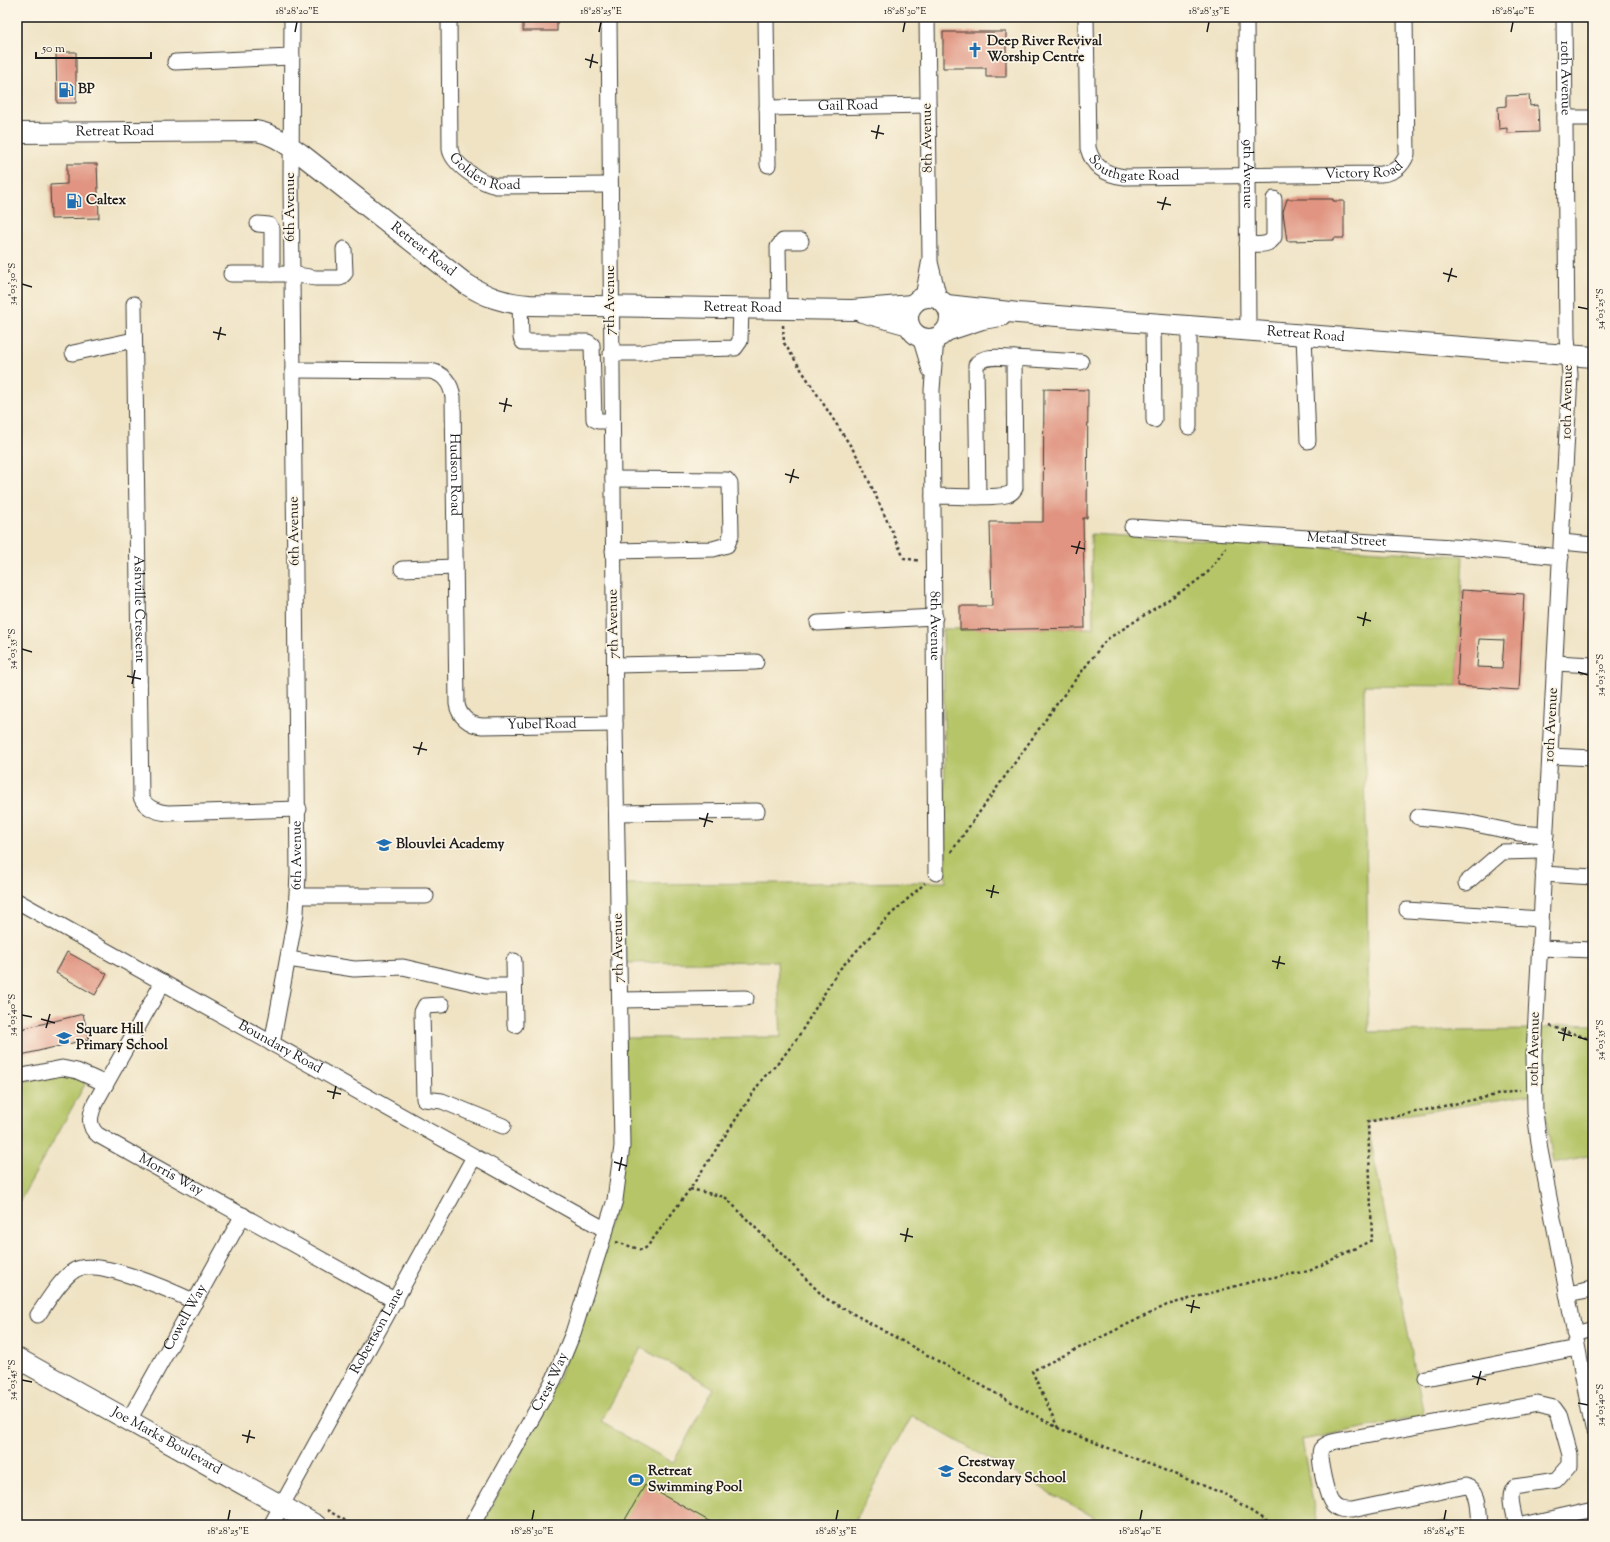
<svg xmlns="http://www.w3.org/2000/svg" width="1610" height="1542" viewBox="0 0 1610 1542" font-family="'Sorts Mill Goudy',serif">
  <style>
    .green { fill: #b5c568; stroke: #687042; fill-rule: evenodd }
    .building { fill: #e09481; fill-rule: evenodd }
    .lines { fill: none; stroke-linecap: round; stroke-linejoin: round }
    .minor-casing { stroke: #3c3a35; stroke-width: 17 }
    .major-casing { stroke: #3c3a35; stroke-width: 22 }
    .path { stroke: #3c3a35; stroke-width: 2.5; stroke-dasharray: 3 3; stroke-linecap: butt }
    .minor { stroke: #fff; stroke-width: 15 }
    .major { stroke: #fff; stroke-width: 20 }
    .ticks { fill: none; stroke: #1c1c1c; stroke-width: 1.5 }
    .labels { text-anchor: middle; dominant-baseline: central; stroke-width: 3.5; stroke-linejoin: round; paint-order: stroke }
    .poi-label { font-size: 14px; font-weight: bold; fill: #1c1c1c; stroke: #fcf5e5; text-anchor: start }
    .street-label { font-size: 14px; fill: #1c1c1c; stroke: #fcf5e5 }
    .neatline { fill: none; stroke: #1c1c1c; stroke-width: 1.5 }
    .ticks-label { font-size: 10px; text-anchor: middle; fill: #1c1c1c }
  </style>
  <rect width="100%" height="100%" fill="#fcf5e5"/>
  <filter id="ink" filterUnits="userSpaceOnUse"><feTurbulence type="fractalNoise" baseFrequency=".025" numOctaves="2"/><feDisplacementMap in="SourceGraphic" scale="8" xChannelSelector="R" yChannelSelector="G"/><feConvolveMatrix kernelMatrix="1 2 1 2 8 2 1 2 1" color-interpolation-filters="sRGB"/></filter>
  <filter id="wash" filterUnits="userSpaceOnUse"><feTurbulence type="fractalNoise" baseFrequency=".012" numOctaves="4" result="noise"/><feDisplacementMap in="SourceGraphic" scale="16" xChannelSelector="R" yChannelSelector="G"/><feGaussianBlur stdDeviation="0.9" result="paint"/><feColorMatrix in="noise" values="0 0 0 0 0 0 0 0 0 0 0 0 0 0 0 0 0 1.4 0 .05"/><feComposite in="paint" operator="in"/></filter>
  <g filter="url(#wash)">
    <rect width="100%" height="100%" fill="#efe3c4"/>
    <!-- green -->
    <g class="green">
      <path d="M1091,534l372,22 -6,130 -93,-1 5,347 165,-2 32,-6 27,1v130l-40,8 -11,-70 -175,28 57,295 -122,24 15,85h-209l-196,-109 -60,109h-370l76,-145 59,-180 8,-162 156,-1 -4,-76 -153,2 -1,-79 323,-2 -3,-253 150,-1zM641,1348l73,40 -41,75 -72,-41z"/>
      <polygon points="63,1073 87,1081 17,1206 17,1083"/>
      <polygon points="1448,1520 1450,1525 1420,1525"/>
    </g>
    <g id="blocks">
      <!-- building -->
      <g class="building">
        <rect x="523" y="17" width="34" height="14"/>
        <polygon points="943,32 1006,32 1006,77 986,77 986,68 943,68"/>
        <polygon points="56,52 76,52 76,103 57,103"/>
        <polygon points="1529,95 1530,106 1538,105 1539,132 1507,133 1507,128 1499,129 1498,107 1506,106 1506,96"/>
        <polygon points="67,164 97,164 99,218 51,219 50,185 67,184"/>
        <polygon points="1287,199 1333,199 1333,201 1344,201 1344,238 1334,238 1334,240 1287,241 1283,212"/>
        <polygon points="1044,389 1088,390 1087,518 1083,518 1085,628 960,630 960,606 992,606 990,522 1043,522"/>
        <path d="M1462,590l62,4 -5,96 -62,-4zM1479,639l25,1 -2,28 -25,-1z"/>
        <polygon points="67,952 107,974 95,995 56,973"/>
        <polygon points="83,1014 89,1039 17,1056 17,1030"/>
        <polygon points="645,1485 716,1525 622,1525"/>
      </g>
    </g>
  </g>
  <g filter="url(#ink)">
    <use href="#blocks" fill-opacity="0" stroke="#3c3a35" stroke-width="1"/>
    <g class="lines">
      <!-- minor casing -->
      <g class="minor-casing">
        <g id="minor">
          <path id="s1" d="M449,17l1,132c2,15 31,34 46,37l114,-1"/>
          <polyline points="766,17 768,165"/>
          <path id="s2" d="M1086,17l2,131c5,19 18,27 37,29l256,-3c13,-1 21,-7 26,-20l-2,-137"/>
          <path id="s3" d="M1246,17l2,313"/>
          <path id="s4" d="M1564,17l3,320 3,38 -36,680 1,57 5,38 53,279"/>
          <polyline points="175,62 292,57"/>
          <path id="s5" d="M767,108l161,-3"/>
          <polyline points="1565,118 1593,118"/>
          <polyline points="258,224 269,225 272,229 272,274"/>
          <path d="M1247,244c10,0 22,3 27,-7v-38"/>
          <polyline points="930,262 939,298"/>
          <polyline points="231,274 292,274 315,278 340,278 345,273 344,249"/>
          <polyline points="923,297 930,259 927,17"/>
          <path id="s6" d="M134,304l7,493c5,12 16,15 27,16l131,-4"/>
          <polyline points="520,304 521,338 523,342 588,342 592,345 594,419 598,421 612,421"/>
          <polyline points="779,308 778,247 783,241 801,241"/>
          <polyline points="1153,323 1154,420"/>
          <polyline points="1304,335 1308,441"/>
          <polyline points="920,337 930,370"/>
          <path id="s7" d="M936,338l-4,52 4,483"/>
          <polyline points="73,353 134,340"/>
          <polyline points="611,353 641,353 658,350 735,348 740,341 741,308"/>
          <polyline points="1014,358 1081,362"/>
          <path id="s8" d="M293,370l137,1c14,2 21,13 23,26l4,307c2,12 12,21 25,22l133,-2"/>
          <polyline points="1189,427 1189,326"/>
          <polyline points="613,479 727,480 730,484 731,535 727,545 713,549 613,551"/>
          <path d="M933,496c15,0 64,3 76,-2 3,-1 4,-3 6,-6l-1,-130c-12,0 -31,-4 -38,7l2,131"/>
          <path id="s9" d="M1132,527l336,21 93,9"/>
          <polyline points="1562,542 1593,545"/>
          <polyline points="402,569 455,567"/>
          <polyline points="818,623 935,617"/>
          <polyline points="1555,663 1593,665"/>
          <polyline points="615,665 756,662"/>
          <polyline points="1550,756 1593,758"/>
          <polyline points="617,813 757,811"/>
          <polyline points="1418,817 1466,822 1518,833 1546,835"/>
          <polyline points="1543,874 1593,877"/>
          <polyline points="1466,883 1502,852 1545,851"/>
          <polyline points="297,896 426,896"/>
          <path id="s10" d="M17,901l589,329"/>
          <polyline points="1407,910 1541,919"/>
          <polyline points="1539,948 1593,950"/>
          <polyline points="288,959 354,969 403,967 485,986 514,986"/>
          <polyline points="514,961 515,1025"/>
          <path id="s11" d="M163,982l-68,121c-5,12 -8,23 3,32l298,166"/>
          <polyline points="620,1000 746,998"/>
          <polyline points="442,1005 425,1006 422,1012 424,1099 442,1101 503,1126"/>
          <path id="s12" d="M272,1044l24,-131 2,-39 -7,-695 1,-162"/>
          <polyline points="17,1077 62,1068 77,1071 106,1084"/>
          <polyline points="1567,1294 1593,1289"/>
          <path d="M38,1315c9,-13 24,-38 37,-45 22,-13 97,21 120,32"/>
          <polyline points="1574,1333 1593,1328"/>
          <polyline points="1426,1378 1577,1348"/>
          <path id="s13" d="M129,1420l114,-205"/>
          <path id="s14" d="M271,1525l203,-368"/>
          <path id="s15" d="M472,1525l82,-146 19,-46 42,-133 7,-54 -7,-422 -6,-707"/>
          <path d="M1480,1525c-2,-14 1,-35 -14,-39l-114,24c-8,0 -15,0 -20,-7 -5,-6 -15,-47 -11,-54 4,-5 10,-7 16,-8l200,-37 17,4 5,7 11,40v10l-14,16 -42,6c-7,9 0,27 2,38"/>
          <polyline points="1522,1525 1593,1509"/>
        </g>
      </g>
      <!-- major casing -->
      <g class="major-casing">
        <g id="major">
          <path id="s16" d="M17,133l239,-2c18,3 30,13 45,23l165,130c20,13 38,19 63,21l323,5 60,-5"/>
          <circle cx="929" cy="318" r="21"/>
          <path id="s17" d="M947,305l71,8 575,44"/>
          <polyline points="862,312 909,325"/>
          <polyline points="946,331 982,319 1001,316"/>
          <path id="s18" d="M17,1358l299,167"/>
        </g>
      </g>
      <!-- path -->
      <g class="path">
        <polyline points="783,325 784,343 859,459 904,558 920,561"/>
        <polyline points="951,852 1056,705 1106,640 1194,583 1208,572 1226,548"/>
        <polyline points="1550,1026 1593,1040"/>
        <polyline points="690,1189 725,1197 825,1298 1058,1428 1227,1495 1272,1525"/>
        <polyline points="616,1242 642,1250 647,1247 690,1189 763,1078 780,1061 798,1037 838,971 887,918 925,883"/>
        <polyline points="1058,1428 1032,1371 1167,1305 1258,1280 1309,1271 1372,1240 1368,1122 1520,1090"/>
        <polyline points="327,1510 353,1525"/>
      </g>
      <!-- minor -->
      <use href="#minor" class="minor"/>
      <!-- major -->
      <use href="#major" class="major"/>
    </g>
  </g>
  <!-- ticks -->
  <path class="ticks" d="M295,32l2,-10M599,32l2,-10M903,32l2,-10M1207,32l2,-10M1511,32l2,-10M585,59l13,4M590,68l3,-14M871,131l13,3M876,139l3,-14M1157,202l14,3M1162,210l4,-13M1443,273l14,4M1448,282l4,-14M22,284l10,3M1578,307l10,2M213,332l13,3M218,340l3,-13M499,403l13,3M504,412l3,-14M785,474l14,4M790,483l4,-14M1071,546l14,3M1076,554l4,-13M1357,617l14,4M1363,626l3,-14M22,649l10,3M1578,672l10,3M127,676l14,3M132,684l3,-14M413,747l14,3M418,755l4,-13M699,818l14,4M704,827l4,-14M986,890l13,3M991,898l3,-13M1272,961l13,3M1277,969l3,-13M22,1015l10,2M41,1019l14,4M46,1028l4,-14M1558,1032l14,4M1578,1037l10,3M1563,1041l3,-14M327,1091l14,3M333,1099l3,-13M614,1162l13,4M619,1171l3,-14M900,1234l13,3M905,1242l3,-14M1186,1305l14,3M1191,1313l3,-13M1472,1376l14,4M22,1380l10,2M1477,1385l4,-14M1578,1403l10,2M242,1435l13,3M247,1443l3,-13M228,1520l2,-10M532,1520l2,-10M836,1520l2,-10M1140,1520l2,-10M1444,1520l2,-10"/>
  <!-- icons -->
  <defs>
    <g id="church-bare" transform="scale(1.2)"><path d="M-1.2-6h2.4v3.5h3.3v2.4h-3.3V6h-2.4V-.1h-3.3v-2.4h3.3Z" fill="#1f6fb2" stroke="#fcf5e5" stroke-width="2.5" paint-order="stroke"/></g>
    <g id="fuel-bare" transform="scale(1.2)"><path d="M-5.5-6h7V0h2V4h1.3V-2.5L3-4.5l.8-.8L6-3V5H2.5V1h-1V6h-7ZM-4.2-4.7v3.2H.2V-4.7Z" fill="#1f6fb2" stroke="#fcf5e5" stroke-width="2.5" paint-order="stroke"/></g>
    <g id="school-bare" transform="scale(1.2)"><path d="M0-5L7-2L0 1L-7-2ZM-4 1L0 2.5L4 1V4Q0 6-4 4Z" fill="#1f6fb2" stroke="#fcf5e5" stroke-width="2.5" paint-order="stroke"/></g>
    <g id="stadium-bare" transform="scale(1.2)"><path d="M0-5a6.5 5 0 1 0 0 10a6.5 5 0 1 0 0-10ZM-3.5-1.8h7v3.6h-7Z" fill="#1f6fb2" stroke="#fcf5e5" stroke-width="2.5" paint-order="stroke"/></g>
  </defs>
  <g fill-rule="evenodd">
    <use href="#church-bare" x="975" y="50"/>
    <use href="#fuel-bare" x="66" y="90"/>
    <use href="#fuel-bare" x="74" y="201"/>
    <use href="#school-bare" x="384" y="845"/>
    <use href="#school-bare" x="64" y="1038"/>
    <use href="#school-bare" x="946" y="1471"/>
    <use href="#stadium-bare" x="636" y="1480"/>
  </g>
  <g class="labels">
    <!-- poi labels -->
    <g class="poi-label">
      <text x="987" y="42">Deep River Revival<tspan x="987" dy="16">Worship Centre</tspan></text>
      <text x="78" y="90">BP</text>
      <text x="86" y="201">Caltex</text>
      <text x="396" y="845">Blouvlei Academy</text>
      <text x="76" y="1030">Square Hill<tspan x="76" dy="16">Primary School</tspan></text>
      <text x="958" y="1463">Crestway<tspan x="958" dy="16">Secondary School</tspan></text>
      <text x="648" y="1472">Retreat<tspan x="648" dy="16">Swimming Pool</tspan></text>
    </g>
    <!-- street labels -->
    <g class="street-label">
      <text stroke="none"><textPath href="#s4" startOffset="61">10th Avenue</textPath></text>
      <text stroke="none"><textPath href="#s5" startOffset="81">Gail Road</textPath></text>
      <text stroke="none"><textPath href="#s16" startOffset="98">Retreat Road</textPath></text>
      <text transform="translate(928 138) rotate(-91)">8th Avenue</text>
      <text stroke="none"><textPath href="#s2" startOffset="188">Southgate Road</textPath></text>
      <text stroke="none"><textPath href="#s1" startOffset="178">Golden Road</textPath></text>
      <text stroke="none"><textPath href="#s2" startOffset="421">Victory Road</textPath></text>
      <text stroke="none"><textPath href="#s3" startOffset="157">9th Avenue</textPath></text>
      <text transform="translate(291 207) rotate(-90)">6th Avenue</text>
      <text stroke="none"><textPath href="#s16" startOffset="445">Retreat Road</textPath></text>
      <text transform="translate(611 300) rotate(-90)">7th Avenue</text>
      <text stroke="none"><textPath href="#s16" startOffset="781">Retreat Road</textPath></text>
      <text stroke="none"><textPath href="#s17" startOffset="360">Retreat Road</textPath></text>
      <text transform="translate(1568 402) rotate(-89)">10th Avenue</text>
      <text stroke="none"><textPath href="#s8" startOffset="252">Hudson Road</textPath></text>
      <text transform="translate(295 531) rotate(-91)">6th Avenue</text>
      <text stroke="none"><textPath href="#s9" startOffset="215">Metaal Street</textPath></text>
      <text stroke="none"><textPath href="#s6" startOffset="305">Ashville Crescent</textPath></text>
      <text transform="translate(614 624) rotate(-91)">7th Avenue</text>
      <text stroke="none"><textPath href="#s7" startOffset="288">8th Avenue</textPath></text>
      <text stroke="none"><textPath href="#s8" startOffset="577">Yubel Road</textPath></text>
      <text transform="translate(1552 725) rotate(-87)">10th Avenue</text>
      <text stroke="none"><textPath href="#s12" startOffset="191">6th Avenue</textPath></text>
      <text transform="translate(619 948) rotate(-91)">7th Avenue</text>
      <text stroke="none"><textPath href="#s10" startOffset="301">Boundary Road</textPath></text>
      <text transform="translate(1535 1049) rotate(-89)">10th Avenue</text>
      <text stroke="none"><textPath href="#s11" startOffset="257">Morris Way</textPath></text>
      <text stroke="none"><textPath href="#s13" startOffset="117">Cowell Way</textPath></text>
      <text stroke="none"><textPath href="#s14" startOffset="221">Robertson Lane</textPath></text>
      <text stroke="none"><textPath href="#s15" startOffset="163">Crest Way</textPath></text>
      <text stroke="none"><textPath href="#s18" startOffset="171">Joe Marks Boulevard</textPath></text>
    </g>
  </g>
  <!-- margin -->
  <rect width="1610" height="1542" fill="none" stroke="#fcf5e5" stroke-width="44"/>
  <!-- scale -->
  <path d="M36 52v6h115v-6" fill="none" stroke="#1c1c1c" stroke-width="2"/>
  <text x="42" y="52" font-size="12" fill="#1c1c1c" stroke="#fcf5e5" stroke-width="3" paint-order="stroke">50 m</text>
  <rect x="22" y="22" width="1566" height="1498" class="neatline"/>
  <g class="ticks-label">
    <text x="297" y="14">18°28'20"E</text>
    <text x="601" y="14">18°28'25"E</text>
    <text x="905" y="14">18°28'30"E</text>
    <text x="1209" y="14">18°28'35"E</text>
    <text x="1513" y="14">18°28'40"E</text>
    <text transform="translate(11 284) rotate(-90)" y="4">34°03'30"S</text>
    <text transform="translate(1599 309) rotate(-90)" y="4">34°03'25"S</text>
    <text transform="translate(11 649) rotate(-90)" y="4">34°03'35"S</text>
    <text transform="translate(1599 675) rotate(-90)" y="4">34°03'30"S</text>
    <text transform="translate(11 1015) rotate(-90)" y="4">34°03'40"S</text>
    <text transform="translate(1599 1040) rotate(-90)" y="4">34°03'35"S</text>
    <text transform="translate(11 1380) rotate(-90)" y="4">34°03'45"S</text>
    <text transform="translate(1599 1405) rotate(-90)" y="4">34°03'40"S</text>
    <text x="228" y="1534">18°28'25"E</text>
    <text x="532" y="1534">18°28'30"E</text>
    <text x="836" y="1534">18°28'35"E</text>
    <text x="1140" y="1534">18°28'40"E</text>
    <text x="1444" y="1534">18°28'45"E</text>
  </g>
</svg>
